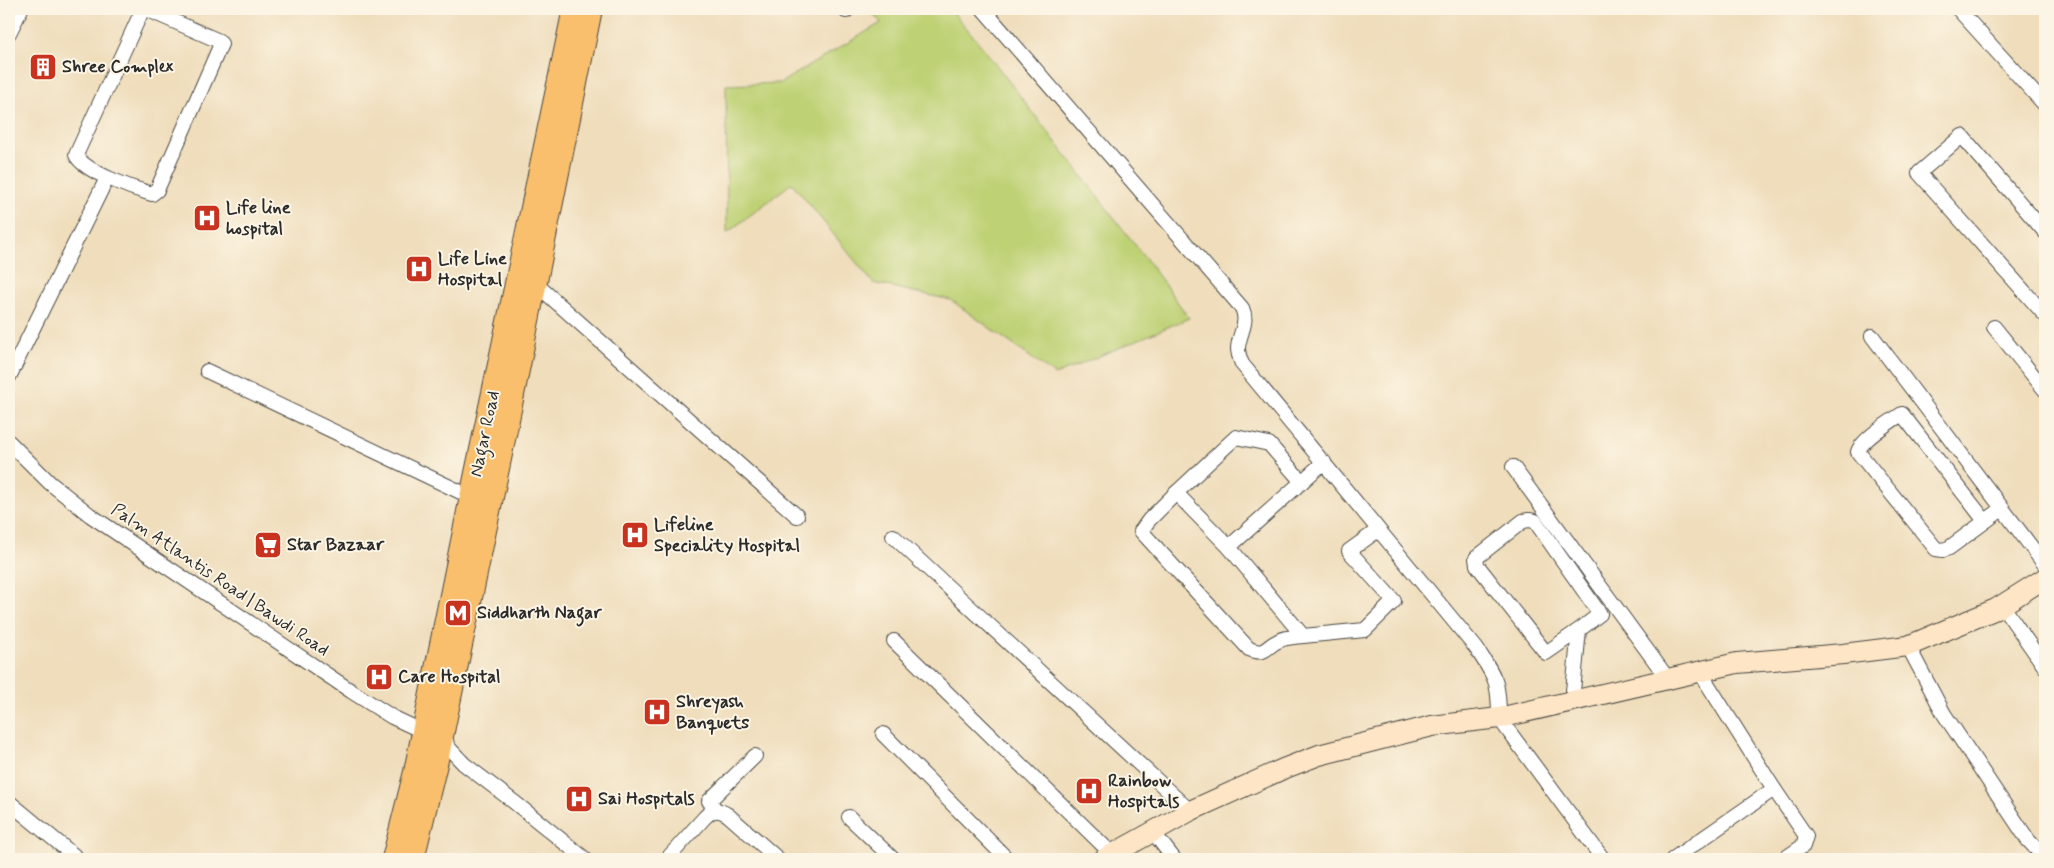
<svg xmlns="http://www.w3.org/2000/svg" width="2054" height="868" viewBox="0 0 2054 868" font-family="Mynerve,sans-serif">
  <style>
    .green { fill: #bed174; stroke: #747e50 }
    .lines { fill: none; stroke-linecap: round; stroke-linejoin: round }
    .minor-casing { stroke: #484641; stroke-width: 16 }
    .secondary-casing { stroke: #484641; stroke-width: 22 }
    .trunk-casing { stroke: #484641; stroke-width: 24 }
    .minor { stroke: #fff; stroke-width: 14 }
    .secondary { stroke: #fde5c5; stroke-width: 20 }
    .trunk { stroke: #f9bf6d; stroke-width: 22 }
    .labels { text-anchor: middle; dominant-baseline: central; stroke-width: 4; stroke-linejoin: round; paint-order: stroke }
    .poi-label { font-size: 18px; font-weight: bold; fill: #2b2b2b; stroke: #fcf5e5; text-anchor: start }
    .street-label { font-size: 18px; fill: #2b2b2b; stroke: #fcf5e5 }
  </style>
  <rect width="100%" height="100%" fill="#fcf5e5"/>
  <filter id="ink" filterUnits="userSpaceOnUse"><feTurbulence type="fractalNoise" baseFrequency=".02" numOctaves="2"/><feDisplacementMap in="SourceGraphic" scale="10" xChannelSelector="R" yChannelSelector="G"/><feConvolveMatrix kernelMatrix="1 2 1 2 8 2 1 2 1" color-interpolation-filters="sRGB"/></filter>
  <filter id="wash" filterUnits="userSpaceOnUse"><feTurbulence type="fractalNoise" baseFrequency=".0096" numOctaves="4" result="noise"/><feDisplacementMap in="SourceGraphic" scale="20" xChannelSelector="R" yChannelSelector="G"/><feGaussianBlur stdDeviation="1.12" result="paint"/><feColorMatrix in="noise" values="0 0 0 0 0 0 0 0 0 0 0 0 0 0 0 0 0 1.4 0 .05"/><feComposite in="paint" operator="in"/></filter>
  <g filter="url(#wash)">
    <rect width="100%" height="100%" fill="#efddbb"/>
    <!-- green -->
    <polygon class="green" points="869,9 950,9 980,44 1150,264 1189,318 1055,375 951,300 873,283 792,183 727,233 726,85 780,83 881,23"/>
  </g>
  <g filter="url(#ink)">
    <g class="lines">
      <!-- minor casing -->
      <g class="minor-casing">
        <g id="minor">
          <path d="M146,9l73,32 2,3 -64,146 -5,4c-18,-5 -68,-22 -76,-39l65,-142z"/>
          <polyline points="844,9 846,11"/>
          <path d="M983,9l259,299c7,15 -3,25 -4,40 0,5 2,11 4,16l234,284c20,30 23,34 23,70l104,141"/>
          <polyline points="1958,9 2045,105"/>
          <polyline points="9,33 21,9"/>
          <polyline points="2045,232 1962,136 1919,173 2045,315"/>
          <polyline points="536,284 797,516"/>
          <polyline points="1994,327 2045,390"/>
          <polyline points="1872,336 2045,565"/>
          <polyline points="207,371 471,497"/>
          <polyline points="9,377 107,178"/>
          <polyline points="9,442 50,483 90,515 351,691 392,717 424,732"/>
          <polyline points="1513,467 1668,679"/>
          <polyline points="1302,482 1269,444 1236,437 1176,493 1229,547 1303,636 1365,630 1394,601 1349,551 1378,530"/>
          <path d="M1176,493l-27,27 -8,11 108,118c17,7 16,-2 29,-8 7,-4 17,-4 25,-5"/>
          <path d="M1985,521l-83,-107c-11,7 -41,26 -44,38l78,97 7,1 6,-2 53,-39"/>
          <polyline points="893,536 1190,811"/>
          <polyline points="1229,547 1324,462"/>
          <polyline points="2002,605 2045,667"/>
          <polyline points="894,641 1112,854"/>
          <polyline points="1908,646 1944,714 2028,840 2045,858"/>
          <polyline points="1700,672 1774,789 1806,836 1803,846 1784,859"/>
          <polyline points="1572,701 1579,630 1546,653 1477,565 1476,558 1523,521 1529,520 1535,521 1600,614 1579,630"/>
          <polyline points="445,732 447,746 464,764 514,802 585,859"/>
          <polyline points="883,734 1007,859"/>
          <polyline points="9,802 78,859"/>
          <polyline points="716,810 709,801 755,756"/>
          <polyline points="849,817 893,859"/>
          <polyline points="1153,832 1174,859"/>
          <path d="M667,859l38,-42c8,-8 14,-8 23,-2l50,44"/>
          <polyline points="1673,859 1774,789"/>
        </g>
      </g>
      <!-- secondary casing -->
      <g class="secondary-casing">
        <polyline id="secondary" points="1104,859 1190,811 1283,769 1319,755 1432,726 1499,718 1737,663 1843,654 1908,646 1996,609 2045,578"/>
      </g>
      <!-- trunk casing -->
      <g class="trunk-casing">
        <g id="trunk">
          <polyline points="393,859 415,772 471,497 574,9"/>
          <polyline points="413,859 437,760 500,459 591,9"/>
        </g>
      </g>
      <!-- minor -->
      <use href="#minor" class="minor"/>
      <!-- secondary -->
      <use href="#secondary" class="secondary"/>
      <!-- trunk -->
      <use href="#trunk" class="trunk"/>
    </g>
  </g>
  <!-- icons -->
  <defs>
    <g id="building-square" transform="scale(1.4375)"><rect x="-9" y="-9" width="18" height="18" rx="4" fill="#c8321e" stroke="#fcf5e5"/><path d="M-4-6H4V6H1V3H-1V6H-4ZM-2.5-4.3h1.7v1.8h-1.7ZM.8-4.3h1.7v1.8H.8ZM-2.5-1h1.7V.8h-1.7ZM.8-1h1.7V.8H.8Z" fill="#fff"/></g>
    <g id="hospital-square" transform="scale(1.4375)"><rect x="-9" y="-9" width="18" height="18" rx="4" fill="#c8321e" stroke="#fcf5e5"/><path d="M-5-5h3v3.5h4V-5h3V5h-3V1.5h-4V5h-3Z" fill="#fff"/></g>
    <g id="supermarket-square" transform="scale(1.4375)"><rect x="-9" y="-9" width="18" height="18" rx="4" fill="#c8321e" stroke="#fcf5e5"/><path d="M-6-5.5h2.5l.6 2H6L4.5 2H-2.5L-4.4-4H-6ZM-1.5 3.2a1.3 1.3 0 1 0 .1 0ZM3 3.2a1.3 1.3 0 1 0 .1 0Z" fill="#fff"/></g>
    <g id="metro-square" transform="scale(1.4375)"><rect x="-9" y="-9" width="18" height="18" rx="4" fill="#c8321e" stroke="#fcf5e5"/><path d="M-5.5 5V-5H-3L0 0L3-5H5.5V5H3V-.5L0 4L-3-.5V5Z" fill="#fff"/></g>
  </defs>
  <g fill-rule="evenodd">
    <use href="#building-square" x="43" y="67"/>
    <use href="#hospital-square" x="207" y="218"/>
    <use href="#hospital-square" x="419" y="269"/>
    <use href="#hospital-square" x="635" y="535"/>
    <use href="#supermarket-square" x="268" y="545"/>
    <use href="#metro-square" x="458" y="613"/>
    <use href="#hospital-square" x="379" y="677"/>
    <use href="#hospital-square" x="657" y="712"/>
    <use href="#hospital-square" x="1089" y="791"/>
    <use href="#hospital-square" x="579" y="799"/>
  </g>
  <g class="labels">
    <!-- poi labels -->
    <g class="poi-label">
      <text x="62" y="67">Shree Complex</text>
      <text x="226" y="208">Life line<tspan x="226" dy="21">hospital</tspan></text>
      <text x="438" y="259">Life Line<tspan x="438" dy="21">Hospital</tspan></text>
      <text x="654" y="525">Lifeline<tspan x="654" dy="21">Speciality Hospital</tspan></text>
      <text x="287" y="545">Star Bazaar</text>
      <text x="477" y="613">Siddharth Nagar</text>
      <text x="398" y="677">Care Hospital</text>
      <text x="676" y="702">Shreyash<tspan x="676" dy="21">Banquets</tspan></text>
      <text x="1108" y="781">Rainbow<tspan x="1108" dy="21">Hospitals</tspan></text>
      <text x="598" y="799">Sai Hospitals</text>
    </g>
    <!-- street labels -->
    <g class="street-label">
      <text transform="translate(485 434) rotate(-78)">Nagar Road</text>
      <text transform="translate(220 580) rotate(34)">Palm Atlantis Road | Bawdi Road</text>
    </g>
  </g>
  <!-- margin -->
  <rect width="2054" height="868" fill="none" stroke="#fcf5e5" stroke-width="30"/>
</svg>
